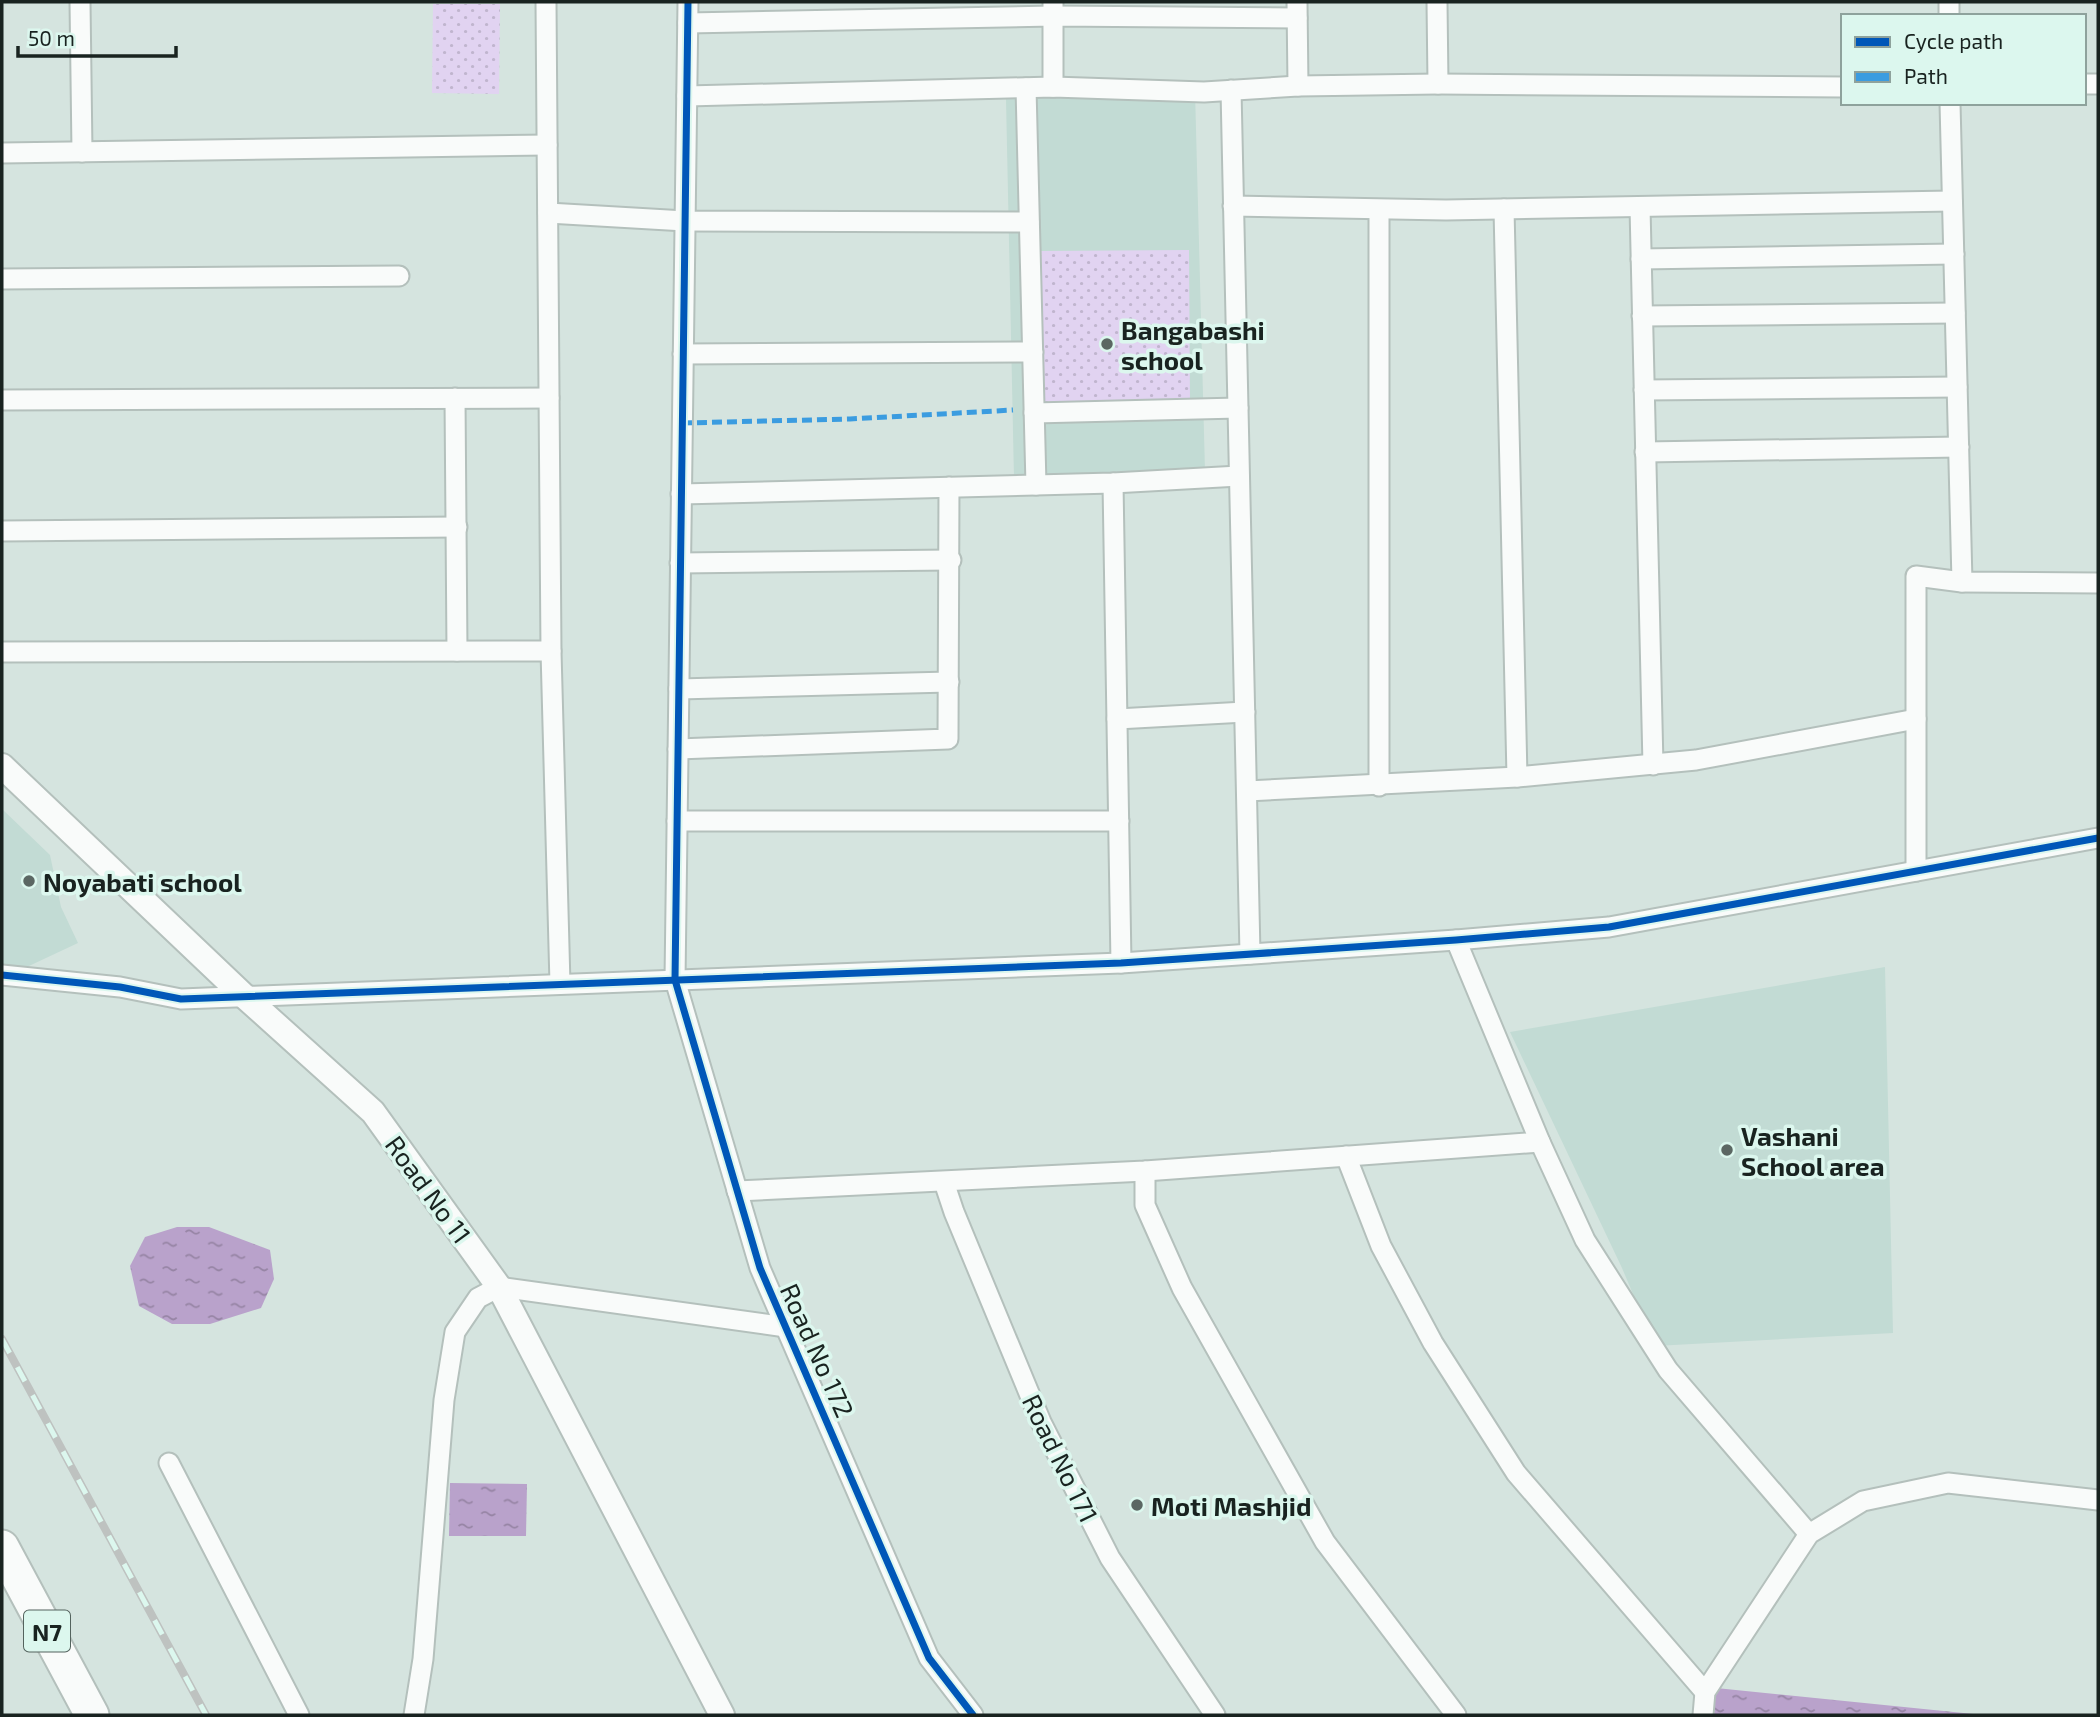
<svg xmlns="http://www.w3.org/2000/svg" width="2100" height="1717" viewBox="0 0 2100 1717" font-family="'Exo 2',sans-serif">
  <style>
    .built { fill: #c2dbd4 }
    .park { fill: url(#park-dots) }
    .water { fill: url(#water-ripples) }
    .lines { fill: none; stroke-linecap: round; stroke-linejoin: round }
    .minor-casing { stroke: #b4c0bc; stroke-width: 23 }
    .tertiary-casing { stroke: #b4c0bc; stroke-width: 28 }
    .trunk-casing { stroke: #b4c0bc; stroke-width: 37 }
    .minor { stroke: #f9fbfa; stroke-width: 19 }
    .tertiary { stroke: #f9fbfa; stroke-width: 24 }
    .trunk { stroke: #f9fbfa; stroke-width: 33 }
    .rail-casing { stroke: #bec2c0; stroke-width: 8 }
    .rail { stroke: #dcf7ee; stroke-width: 5; stroke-dasharray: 16; stroke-linecap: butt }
    .quiet { stroke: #3b9ce0; stroke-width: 5; stroke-dasharray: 10 5; stroke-linecap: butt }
    .cycleway-casing { stroke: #dcf7ee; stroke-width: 11 }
    .cycleway { stroke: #0057b8; stroke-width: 7 }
    .poi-dot { fill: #5b6763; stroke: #dcf7ee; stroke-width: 2.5 }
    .labels { text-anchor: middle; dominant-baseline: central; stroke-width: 7; stroke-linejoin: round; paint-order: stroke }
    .shield { fill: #dcf7ee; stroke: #54635e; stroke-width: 2 }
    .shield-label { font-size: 24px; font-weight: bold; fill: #192320 }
    .poi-label { font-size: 26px; font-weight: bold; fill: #192320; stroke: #dcf7ee; text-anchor: start }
    .street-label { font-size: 26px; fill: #192320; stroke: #dcf7ee }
  </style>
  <defs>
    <pattern id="park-dots" width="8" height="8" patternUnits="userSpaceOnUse" patternTransform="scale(1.75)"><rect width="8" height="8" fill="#e1d3f1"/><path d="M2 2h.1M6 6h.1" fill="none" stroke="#c0b5ce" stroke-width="1.8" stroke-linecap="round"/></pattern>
    <pattern id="water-ripples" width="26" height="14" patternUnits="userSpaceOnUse" patternTransform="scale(1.75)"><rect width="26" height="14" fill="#b9a2cb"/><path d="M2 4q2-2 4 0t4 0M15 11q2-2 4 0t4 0" fill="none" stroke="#9684a4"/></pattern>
  </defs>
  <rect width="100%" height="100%" fill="#d5e4df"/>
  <!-- built -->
  <g class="built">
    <polygon points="1195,91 1205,471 1014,479 1006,99"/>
    <polygon points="2,809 50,855 61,907 78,943 14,973 2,969"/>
    <polygon points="1885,967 1893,1333 1655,1346 1622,1268 1510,1032"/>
  </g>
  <!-- park -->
  <g class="park">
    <polygon points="433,4 500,4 499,94 432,93"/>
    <polygon points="1189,250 1190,403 1040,404 1040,251"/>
  </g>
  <!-- water -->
  <g class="water">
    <polygon points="177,1227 209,1227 270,1250 274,1279 261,1308 210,1324 172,1324 139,1306 130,1266 145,1237"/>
    <polygon points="450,1483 527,1484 526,1536 449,1536"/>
    <polygon points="1716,1688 1983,1715 1713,1715"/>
  </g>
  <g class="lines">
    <!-- minor casing -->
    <g class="minor-casing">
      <g id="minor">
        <polyline points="80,2 82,152"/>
        <polyline points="546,2 551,651 560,984"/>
        <polyline points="688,2 675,980 760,1268 929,1658 973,1715"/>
        <polyline points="1297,2 1298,86"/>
        <polyline points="1437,2 1438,84"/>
        <polyline points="1949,2 1949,16"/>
        <polyline points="688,23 1053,16 1297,18"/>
        <polyline points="2084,84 2098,84"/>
        <polyline points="1053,87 1053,2"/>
        <polyline points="1026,88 1036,485"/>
        <polyline points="1231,90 1250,954"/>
        <polyline points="687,96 1053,87 1204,92 1298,86 1438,84 1843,87"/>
        <polyline points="1950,103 1962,582"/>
        <polyline points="2,153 547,145"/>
        <polyline points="1233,206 1446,210 1952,201"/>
        <polyline points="1640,207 1653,765"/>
        <polyline points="1504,209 1517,777"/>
        <polyline points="548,213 685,221 1029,222"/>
        <polyline points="1641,259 1954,254"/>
        <polyline points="2,279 399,276"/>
        <polyline points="1642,316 1955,313"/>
        <polyline points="683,354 1033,352"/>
        <polyline points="1644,390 1957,387"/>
        <polyline points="455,398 457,651"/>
        <polyline points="2,400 549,398"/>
        <polyline points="1034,413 1238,408"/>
        <polyline points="1645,452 1959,447"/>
        <polyline points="1113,483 1121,963"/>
        <polyline points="681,494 1113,483 1239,476"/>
        <polyline points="2,531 457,527"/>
        <polyline points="680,563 951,560"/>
        <polyline points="2,652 551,651"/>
        <polyline points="679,689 949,682"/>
        <polyline points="1117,719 1245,712"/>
        <polyline points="678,749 948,739 949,487"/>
        <polyline points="1379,786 1379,210"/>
        <polyline points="1247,791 1517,777 1696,760 1916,719"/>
        <polyline points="677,821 1119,821"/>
        <polyline points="1916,871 1916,576 1962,582 2098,583"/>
        <polyline points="1456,940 1540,1142"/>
        <polyline points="2,975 120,987 181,999 1121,963 1456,940 1609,927 2098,838"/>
        <polyline points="1346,1156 1381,1246 1433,1343 1516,1473 1705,1692"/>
        <polyline points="1145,1171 1145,1205 1182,1288 1325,1542 1456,1715"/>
        <polyline points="944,1182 954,1212 1041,1422 1110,1558 1215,1715"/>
        <polyline points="737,1191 1145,1171 1540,1142 1585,1240 1668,1370 1809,1534"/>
        <polyline points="169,1463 299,1715"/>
        <polyline points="414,1715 423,1659 444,1400 455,1332 478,1298 499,1287 786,1327"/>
        <polyline points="1703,1715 1705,1692 1809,1534 1863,1501 1948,1483 2098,1500"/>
      </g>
    </g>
    <!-- tertiary casing -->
    <g class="tertiary-casing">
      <polyline id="tertiary" points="2,766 243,995 373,1112 499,1287 722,1715"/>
    </g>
    <!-- trunk casing -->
    <g class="trunk-casing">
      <polyline id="trunk" points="2,1547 92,1715"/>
    </g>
    <!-- minor -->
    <use href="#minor" class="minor"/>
    <!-- tertiary -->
    <use href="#tertiary" class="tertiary"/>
    <!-- trunk -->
    <use href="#trunk" class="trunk"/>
    <!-- rail casing -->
    <g class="rail-casing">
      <polyline id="rail" points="2,1339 206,1715"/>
    </g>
    <!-- rail -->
    <use href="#rail" class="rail"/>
    <!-- quiet -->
    <polyline class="quiet" points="682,423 850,419 1013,410"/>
    <!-- cycleway casing -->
    <g class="cycleway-casing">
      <g id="cycleway">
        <polyline points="688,2 675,980 760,1268 929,1658 973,1715"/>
        <polyline points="2,975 120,987 181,999 1121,963 1456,940 1609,927 2098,838"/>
      </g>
    </g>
    <!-- cycleway -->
    <use href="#cycleway" class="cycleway"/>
  </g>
  <!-- markers -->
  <g class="poi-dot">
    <circle cx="1107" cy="344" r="7"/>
    <circle cx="29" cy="881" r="7"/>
    <circle cx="1727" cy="1150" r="7"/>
    <circle cx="1137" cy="1505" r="7"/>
  </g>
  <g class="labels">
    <!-- shield labels -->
    <rect class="shield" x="24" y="1610.5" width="46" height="41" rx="5"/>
    <g class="shield-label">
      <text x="47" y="1631">N7</text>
    </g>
    <!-- poi labels -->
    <g class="poi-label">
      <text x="1121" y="329">Bangabashi<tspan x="1121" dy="30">school</tspan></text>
      <text x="43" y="881">Noyabati school</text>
      <text x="1741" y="1135">Vashani<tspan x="1741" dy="30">School area</tspan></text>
      <text x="1151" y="1505">Moti Mashjid</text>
    </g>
    <!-- street labels -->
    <g class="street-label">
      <text transform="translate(429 1189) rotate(54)">Road No 11</text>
      <text transform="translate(818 1350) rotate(66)">Road No 172</text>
      <text transform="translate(1061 1458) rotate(64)">Road No 171</text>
    </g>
  </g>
  <!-- border -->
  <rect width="2100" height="1717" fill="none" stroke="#192320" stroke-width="7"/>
  <!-- legend -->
  <rect x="1841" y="14" width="245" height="91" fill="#dcf7ee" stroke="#8ea29c" stroke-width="2"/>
  <rect x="1855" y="37" width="35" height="10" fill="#0057b8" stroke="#8ea29c" stroke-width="2"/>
  <text x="1904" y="49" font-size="21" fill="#192320">Cycle path</text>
  <rect x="1855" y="72" width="35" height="10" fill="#3b9ce0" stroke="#8ea29c" stroke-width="2"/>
  <text x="1904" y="84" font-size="21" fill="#192320">Path</text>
  <!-- scale -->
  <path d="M18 46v10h158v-10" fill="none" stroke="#192320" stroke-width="3.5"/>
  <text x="28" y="46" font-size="21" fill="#192320" stroke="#dcf7ee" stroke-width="5" paint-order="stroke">50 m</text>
</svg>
